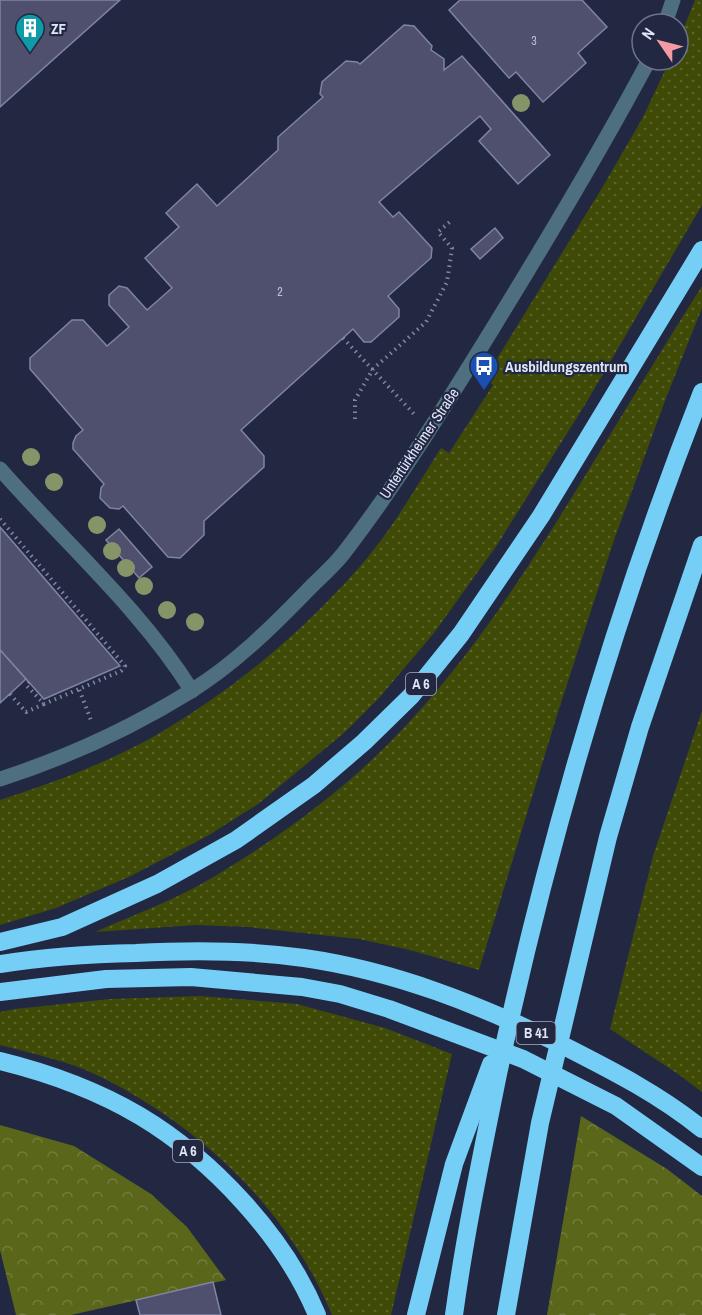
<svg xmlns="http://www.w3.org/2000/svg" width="702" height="1315" viewBox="0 0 702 1315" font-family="'Archivo Narrow',sans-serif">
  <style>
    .grass { fill: url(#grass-dots) }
    .forest { fill: url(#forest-crowns) }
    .building { fill: #4e506d; stroke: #8083a2; stroke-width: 1.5 }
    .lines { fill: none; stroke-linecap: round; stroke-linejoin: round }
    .path { stroke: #83889e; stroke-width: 4; stroke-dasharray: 1.5 4.5; stroke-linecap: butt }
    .minor { stroke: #4d6f7e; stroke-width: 15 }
    .motorway { stroke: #75cef5; stroke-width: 18 }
    .tree { fill: #869568 }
    .labels { text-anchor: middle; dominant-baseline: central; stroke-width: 4.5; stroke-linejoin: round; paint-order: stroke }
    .number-label { font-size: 12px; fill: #bcc0d4 }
    .shield { fill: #222842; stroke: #a8adc1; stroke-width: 1.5 }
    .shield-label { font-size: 14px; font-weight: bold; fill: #e1e6f7 }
    .poi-label { font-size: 15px; font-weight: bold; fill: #e1e6f7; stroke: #222842; text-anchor: start }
    .street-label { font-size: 15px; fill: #e1e6f7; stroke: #222842 }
  </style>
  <defs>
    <pattern id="grass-dots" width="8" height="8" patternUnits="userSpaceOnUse" patternTransform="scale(1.5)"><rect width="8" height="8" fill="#3f4a06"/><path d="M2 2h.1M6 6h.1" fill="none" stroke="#5a642b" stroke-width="1.8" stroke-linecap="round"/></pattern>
    <pattern id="forest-crowns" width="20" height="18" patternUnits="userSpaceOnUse" patternTransform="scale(1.5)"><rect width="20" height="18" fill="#5a671a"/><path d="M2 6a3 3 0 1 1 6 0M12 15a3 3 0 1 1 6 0" fill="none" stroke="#717d3c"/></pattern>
  </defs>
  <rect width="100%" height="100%" fill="#222842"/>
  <!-- grass -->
  <g class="grass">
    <path d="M695,0h7v205l-116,198 -89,142 -63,88 -55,65 -35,35 -86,71 -49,31 -78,41 -75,32 -56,17v-125c52,-17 104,-36 151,-62 77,-44 145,-100 204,-166 34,-37 59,-82 86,-124l8,5 44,-68 -8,-7 117,-190 40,-69 28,-59h8v-18z"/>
    <path d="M702,286v22l-36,90 -52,142 -56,172 -79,258 -69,-20 -51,-11 -111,-12 -52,-2 -101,7c36,-16 74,-30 108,-49 42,-24 83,-52 121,-82 118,-92 198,-222 275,-348 34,-56 68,-112 103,-167z"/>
    <polygon points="702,711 702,1092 678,1074 610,1029 653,856"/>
    <path d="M200,996l97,8 88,24 67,26 -61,261h-59c-43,-105 -131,-188 -231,-238 -31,-16 -68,-23 -101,-32v-33l15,-3 95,-10z"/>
  </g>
  <!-- forest -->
  <g class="forest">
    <polygon points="581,1116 667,1169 702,1196 702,1315 547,1315"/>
    <polygon points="0,1125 74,1146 151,1194 187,1227 226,1280 71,1315 16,1315 0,1250"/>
  </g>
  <!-- building -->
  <g class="building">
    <polygon points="0,0 120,0 0,107"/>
    <polygon points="460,0 582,0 607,27 578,53 586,63 543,102 516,72 509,78 449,10"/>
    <polygon points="404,25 414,26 432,46 431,50 444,59 444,70 462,56 550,155 518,184 479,141 491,129 480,116 379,202 393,217 399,212 432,248 431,258 388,296 399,309 399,317 371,342 364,342 353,329 241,430 264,456 264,467 204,521 204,535 180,558 168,557 123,506 119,509 110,508 100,498 101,488 104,484 73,449 73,443 76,436 83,430 30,369 30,358 72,320 83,320 107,346 129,327 109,305 109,295 119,286 127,288 147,310 172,288 145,258 179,227 166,213 197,184 217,206 278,150 278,137 323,97 320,94 322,82 346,61 357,62 360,64"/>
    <polygon points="495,228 503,238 480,259 471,249"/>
    <polygon points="0,527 120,666 44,699 0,650"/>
    <polygon points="119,529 152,567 139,578 106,540"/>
    <polygon points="0,650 26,679 0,703"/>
    <polygon points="213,1282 221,1315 140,1315 136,1300"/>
  </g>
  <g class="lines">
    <!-- path -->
    <g class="path">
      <polyline points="343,338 414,414"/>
      <polyline points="355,419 355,400 373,369 426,322 447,282 452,248 438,232 452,220"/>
      <polyline points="0,519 125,666 121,671 79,689 92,723"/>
      <polyline points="29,682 26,685 44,704 79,689"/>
      <polyline points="10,694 26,712 44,704"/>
    </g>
    <!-- minor -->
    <g class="minor">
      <polyline points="665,24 673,0"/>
      <path d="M0,469c64,73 140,139 192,222"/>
      <path d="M0,779c66,-21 131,-51 191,-88 42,-26 79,-62 114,-98 12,-13 27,-25 38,-39 55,-71 103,-150 150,-226 54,-88 107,-176 156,-268"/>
    </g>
    <!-- motorway -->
    <g class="motorway">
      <polyline points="0,942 62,927 157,884 236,840 314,785 364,742 411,696 461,634 541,516 702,250"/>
      <path d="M0,964c45,-7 91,-10 136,-11 56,-3 112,-3 168,5 91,13 176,47 258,87 49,25 97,49 140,84"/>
      <polyline points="0,992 106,979 191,977 302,987 340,994 389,1009 523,1059 616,1106 702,1167"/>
      <path d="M0,1061c49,12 96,29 140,55 72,43 145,121 177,199"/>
      <polyline points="416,1315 454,1164 491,1064"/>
      <path d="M454,1315c11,-81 28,-161 44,-241 50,-232 117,-461 204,-682"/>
      <polyline points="506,1315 540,1123 608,837 640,727 702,545"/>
    </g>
  </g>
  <!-- trees -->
  <g class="tree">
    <circle cx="521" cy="103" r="9"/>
    <circle cx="31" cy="457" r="9"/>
    <circle cx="54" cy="482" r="9"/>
    <circle cx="97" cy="525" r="9"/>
    <circle cx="112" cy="551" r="9"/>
    <circle cx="126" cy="568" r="9"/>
    <circle cx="144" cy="586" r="9"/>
    <circle cx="167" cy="610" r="9"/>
    <circle cx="195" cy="622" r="9"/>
  </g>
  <!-- icons -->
  <defs>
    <g id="building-pin" transform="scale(1.5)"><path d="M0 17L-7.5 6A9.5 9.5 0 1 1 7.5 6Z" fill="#0f9aa8" stroke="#222842"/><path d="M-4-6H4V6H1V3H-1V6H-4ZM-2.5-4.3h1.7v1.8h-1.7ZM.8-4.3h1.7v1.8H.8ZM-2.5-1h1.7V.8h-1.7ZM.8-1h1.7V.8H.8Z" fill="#fff"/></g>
    <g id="bus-pin" transform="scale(1.5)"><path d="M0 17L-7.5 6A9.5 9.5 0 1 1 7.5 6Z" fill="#1a4fb4" stroke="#222842"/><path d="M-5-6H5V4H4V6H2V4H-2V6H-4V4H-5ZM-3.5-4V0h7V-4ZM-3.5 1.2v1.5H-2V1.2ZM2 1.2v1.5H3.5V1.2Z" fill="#fff"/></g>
  </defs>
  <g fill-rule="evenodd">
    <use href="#building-pin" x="30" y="28"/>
    <use href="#bus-pin" x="484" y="366"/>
  </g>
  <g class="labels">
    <!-- number labels -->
    <g class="number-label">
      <text x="534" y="41">3</text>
      <text x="280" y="292">2</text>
    </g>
    <!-- shield labels -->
    <g class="shield">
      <rect x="406" y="673" width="30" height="22" rx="4.5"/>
      <rect x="516.5" y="1022" width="39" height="22" rx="4.5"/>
      <rect x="173" y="1140" width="30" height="22" rx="4.5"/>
    </g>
    <g class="shield-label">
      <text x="421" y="684">A 6</text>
      <text x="536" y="1033">B 41</text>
      <text x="188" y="1151">A 6</text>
    </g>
    <!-- poi labels -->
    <g class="poi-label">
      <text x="51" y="28">ZF</text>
      <text x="505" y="366">Ausbildungszentrum</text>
    </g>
    <!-- street labels -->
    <g class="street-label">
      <text transform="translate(419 443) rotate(-56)">Untertürkheimer Straße</text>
    </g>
  </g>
  <!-- north arrow -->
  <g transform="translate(660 42) rotate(305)"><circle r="28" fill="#222842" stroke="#6e748a" stroke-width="1.5"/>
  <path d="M0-4.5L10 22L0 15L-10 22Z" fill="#f49aa3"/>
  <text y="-9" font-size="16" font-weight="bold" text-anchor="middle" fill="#e1e6f7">N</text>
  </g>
</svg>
